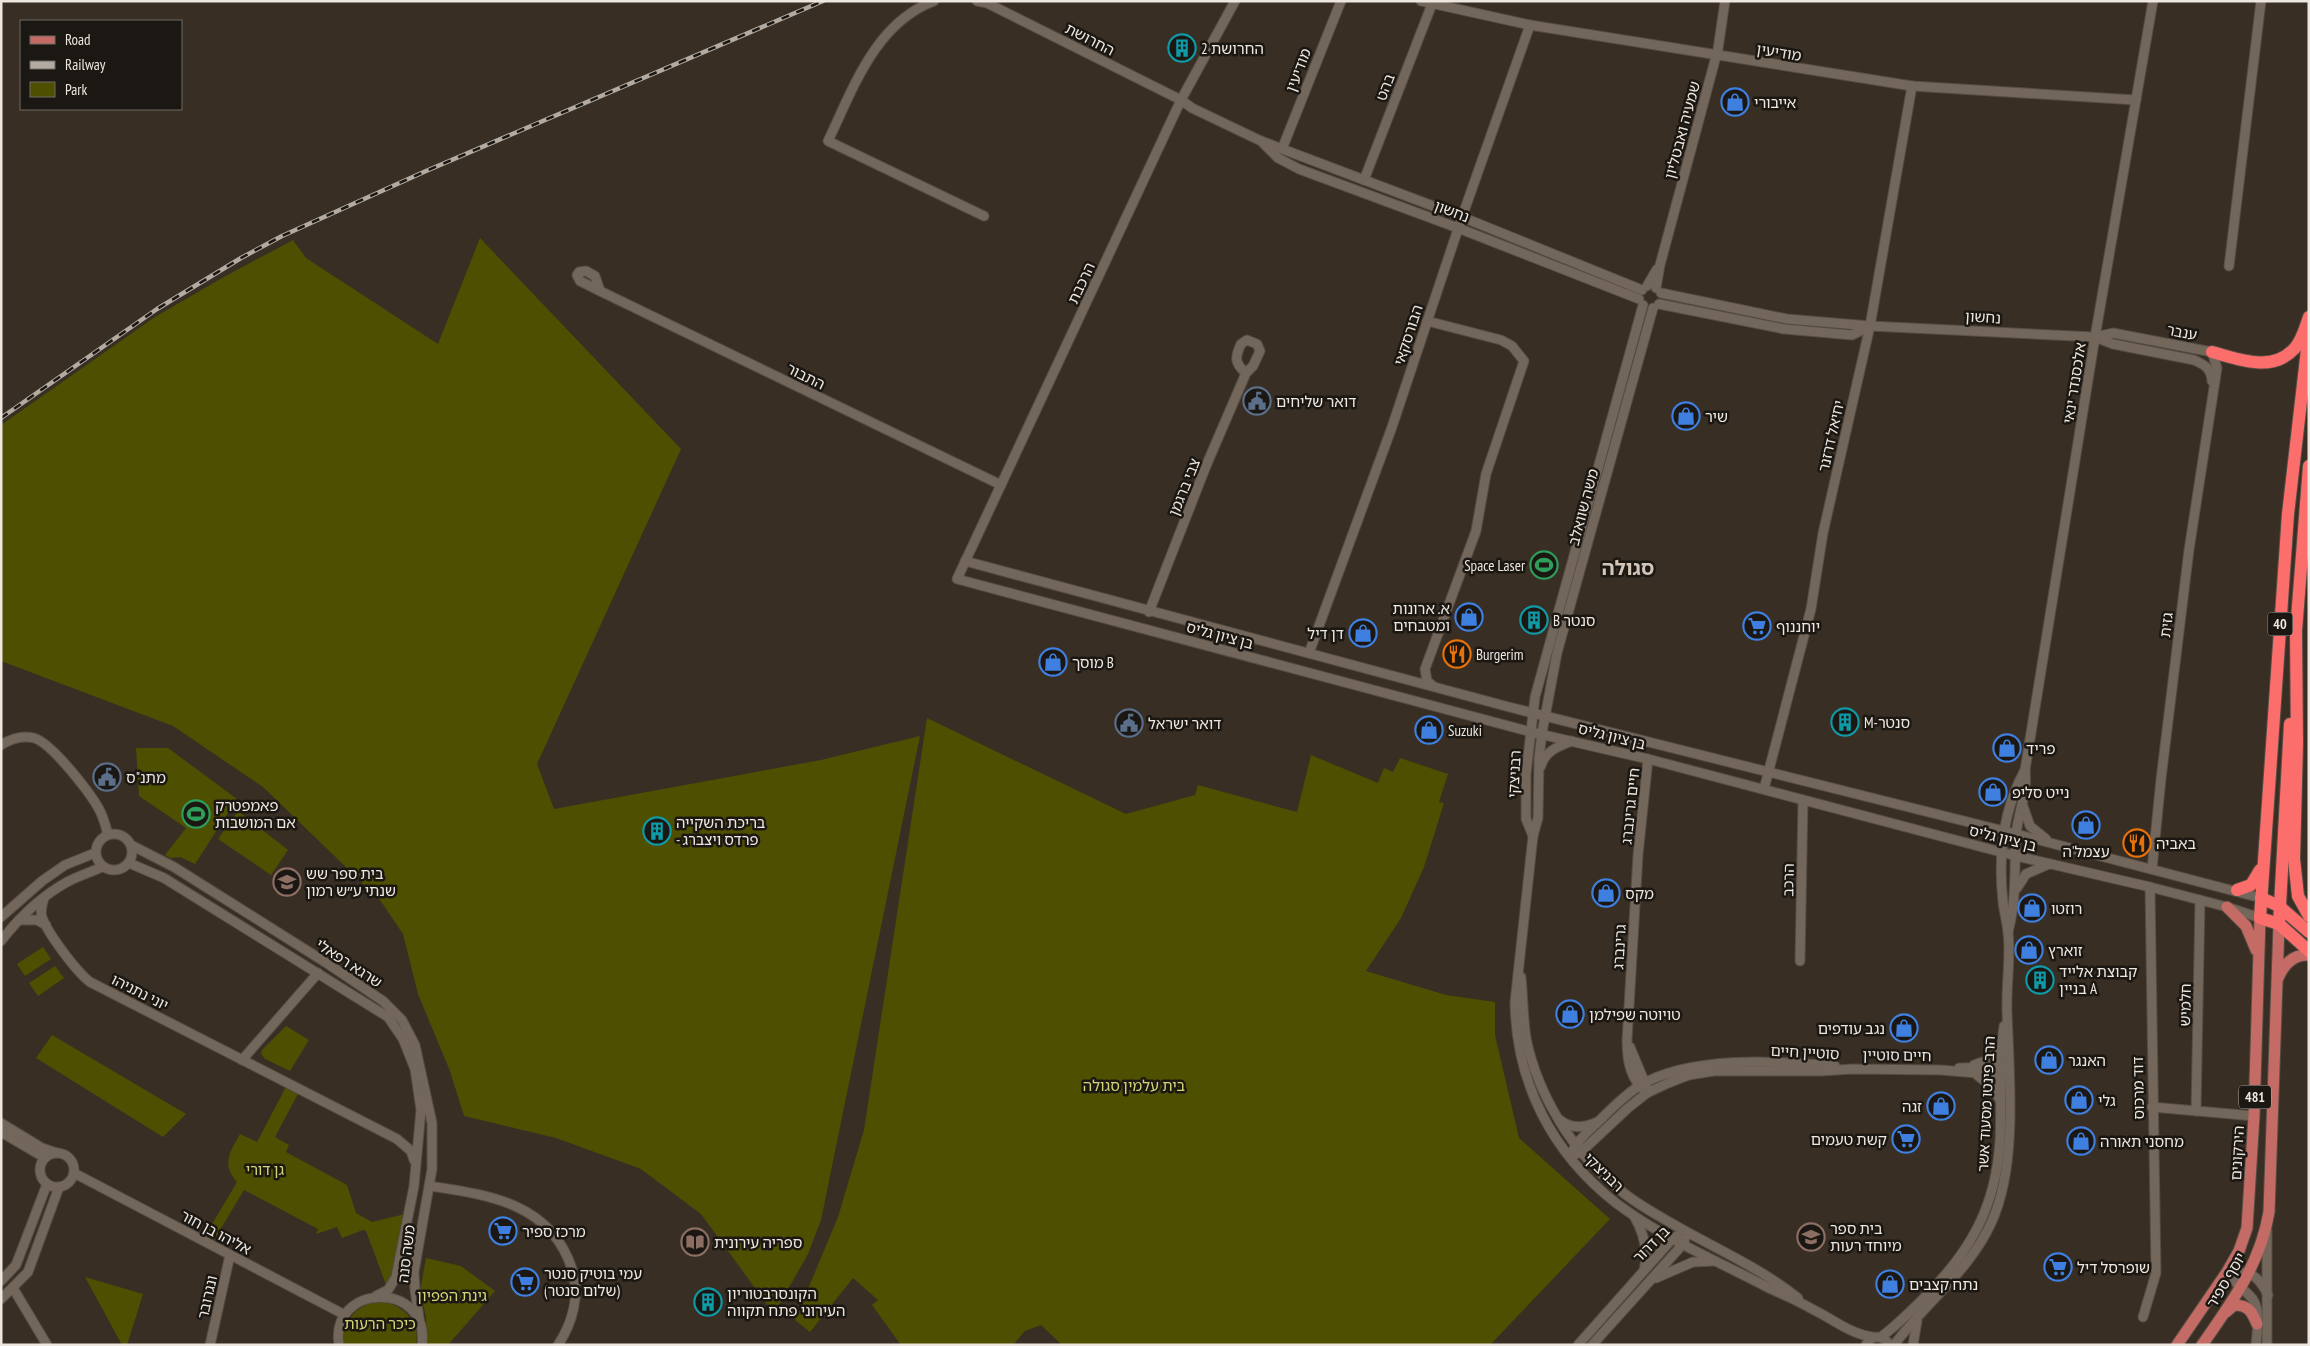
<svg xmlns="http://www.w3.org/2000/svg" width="2310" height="1346" viewBox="0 0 2310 1346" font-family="'PT Sans Narrow','Noto Sans Hebrew',sans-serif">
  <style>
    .green { fill: #4f4f01 }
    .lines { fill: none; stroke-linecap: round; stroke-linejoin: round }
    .minor-casing { stroke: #554c43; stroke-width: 11 }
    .major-casing { stroke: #554c43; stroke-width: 13 }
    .highway-casing { stroke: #554c43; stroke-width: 14 }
    .minor { stroke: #73675c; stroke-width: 9 }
    .major { stroke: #c56b66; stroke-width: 11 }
    .highway { stroke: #fc6e6c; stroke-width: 12 }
    .rail-casing { stroke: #b3aba2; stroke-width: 4.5 }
    .rail { stroke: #1b1712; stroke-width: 2.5; stroke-dasharray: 8; stroke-linecap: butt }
    .labels { text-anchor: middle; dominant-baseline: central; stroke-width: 5; stroke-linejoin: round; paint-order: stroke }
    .shield { fill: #1b1712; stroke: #afa9a2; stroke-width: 1 }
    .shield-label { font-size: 14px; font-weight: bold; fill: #eee7e0 }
    .street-label { font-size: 15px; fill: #eee7e0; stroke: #1b1712 }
    .poi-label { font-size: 15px; fill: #eee7e0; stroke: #1b1712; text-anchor: start }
    .park-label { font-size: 15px; fill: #d3d675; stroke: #1b1712 }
    .district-label { font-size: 20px; font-weight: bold; fill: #d3c6b9; stroke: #1b1712 }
  </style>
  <rect width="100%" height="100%" fill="#382e23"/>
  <!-- green -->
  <g class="green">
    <polygon points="480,238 681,449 537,764 554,809 821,760 920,736 821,1220 808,1254 774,1314 701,1214 641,1169 556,1138 464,1116 450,1071 418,994 403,934 380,900 263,787 173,726 1,661 1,425 155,317 222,278 293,240 306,258 438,344"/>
    <polygon points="927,718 1126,814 1195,795 1198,785 1297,812 1311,755 1378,783 1384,768 1393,772 1400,758 1448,774 1439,802 1444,803 1424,867 1401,918 1366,971 1446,995 1495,1002 1495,1035 1519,1138 1610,1219 1490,1345 1062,1345 1041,1325 1025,1331 1013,1345 901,1345 872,1305 878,1300 853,1278 810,1332 795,1320 838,1217 864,1130"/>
    <polygon points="136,748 168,748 237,799 195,864 180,857 170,858 165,855 186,828 139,796"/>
    <polygon points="238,811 288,850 271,875 218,839"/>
    <polygon points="43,947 51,959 25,976 17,964"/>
    <polygon points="55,966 64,978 38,996 29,983"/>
    <polygon points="286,1026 309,1040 290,1071 265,1059 261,1054 262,1050"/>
    <polygon points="52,1035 186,1114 163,1137 36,1058"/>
    <path d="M288,1083l12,7 -25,47 14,8 -3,7 61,33 9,28 16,9 37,-9 -13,64 -8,13 -22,-59 -3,-1 -21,8 -5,-11 -21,7 2,-5 -74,-39 -33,55 -9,-4 35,-59c-16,-18 -7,-30 3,-48l17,8z"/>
    <polygon points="426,1258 461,1266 495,1291 448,1345 427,1344 426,1317 420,1291"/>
    <polygon points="85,1277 143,1294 127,1345 122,1345"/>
    <path d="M377,1301c23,2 44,18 39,44h-72c-3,-24 11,-38 33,-44z"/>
  </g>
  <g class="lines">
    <!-- minor casing -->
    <g class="minor-casing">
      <g id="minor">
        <path d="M934,1c-59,22 -81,88 -106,140l156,75"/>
        <polyline points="977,1 987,3 1181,100 1192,108 1261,141 1462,217 1642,290"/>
        <polyline points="1235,1 1181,100 957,579 1531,732 1648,759 2016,856 2150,887 2227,907 2260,918"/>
        <polyline points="1421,1 1530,25 1912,86 2136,100"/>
        <polyline points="1263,143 1278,158 1299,169 1458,228 1639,299"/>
        <polyline points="1282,149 1341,1"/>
        <polyline points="1364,180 1432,4"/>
        <polyline points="2229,266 2261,1"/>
        <polyline points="1647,286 1657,269"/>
        <polyline points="1656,288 1660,265 1718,49 1725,1"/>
        <polyline points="600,291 595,276 586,271 579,272 577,275 580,281 600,291 1001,485"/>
        <path d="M1661,293l126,26 83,7 225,11 18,7 81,16c11,5 17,8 18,21"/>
        <polyline points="1659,304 1784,329 1852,335 1870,326"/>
        <path d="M1653,308l-96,345 -15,80 -3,25 -1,60 -5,18 -18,166c1,81 37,151 101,201 45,34 99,57 149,83 16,8 32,14 47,23 21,10 38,25 61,28"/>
        <polyline points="1427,321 1501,340 1512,346 1524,361 1486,474 1476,531 1425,669 1427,681 1433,686"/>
        <polyline points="2095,337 2113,333 2212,352 2217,368 2189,550 2161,779 2152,869"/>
        <polyline points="965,561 1509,707 2016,834 2261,898"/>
        <path d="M1149,612l57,-146 40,-93 7,-7 7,-15 -3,-7 -10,-4 -6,4c-6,13 -7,19 5,29"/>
        <polyline points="1309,653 1392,427 1462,217 1530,25"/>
        <path d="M1,745c11,-7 21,-10 33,-7 18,5 59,58 67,75 3,7 5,14 7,22"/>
        <path d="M1541,766c4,-15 18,-20 31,-25"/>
        <polyline points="1764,789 1811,609 1823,533 1870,326 1912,86"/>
        <polyline points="2023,806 2030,826 2046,839"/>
        <circle cx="114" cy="852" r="18"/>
        <polyline points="1533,836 1526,819 1526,774 1535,697 1643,305"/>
        <polyline points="131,845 174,867 325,962 383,1001 402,1020 415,1045 432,1123 432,1169 414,1272 415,1290 420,1325"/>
        <polyline points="129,863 164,878 388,1017 403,1039 415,1069 421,1110 414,1186 396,1277 388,1290 376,1296"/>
        <polyline points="2017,888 2026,874 2049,864"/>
        <path d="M44,898c-2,6 -4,12 -2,19 6,17 34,54 48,65l307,157 14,12 3,9"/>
        <polyline points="1,917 42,881 65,865 95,853"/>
        <polyline points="19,920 37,920 46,925"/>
        <path d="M2008,932c9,-34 6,-63 8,-97 2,-22 12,-43 9,-65l70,-433 58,-336"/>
        <path d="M1,941c17,-22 41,-45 66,-59 11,-6 24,-10 35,-15"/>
        <polyline points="1800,961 1803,800"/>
        <path d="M1521,977c2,20 2,41 5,61 12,58 47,115 94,152 15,13 34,23 51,33 43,25 88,44 127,75"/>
        <polyline points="1630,1047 1647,1088"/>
        <polyline points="242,1060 318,973"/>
        <polyline points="1974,1065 1988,1060 2001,1048"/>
        <polyline points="1959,1068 2001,1067 2005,1069"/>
        <polyline points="1977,1075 1992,1087 2000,1100"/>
        <path d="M1647,1093c-17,-13 -20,-33 -20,-53l11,-185 10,-96"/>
        <polyline points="2152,1107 2254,1116"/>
        <polyline points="2196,1111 2200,900"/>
        <path d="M1560,1120c11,9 24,8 37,2"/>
        <polyline points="1,1123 42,1148 57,1153"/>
        <polyline points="1,1132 45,1158"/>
        <path d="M1573,1150c6,-12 19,-22 28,-31 12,-12 24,-24 38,-33 51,-31 139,-25 196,-20"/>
        <circle cx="57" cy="1170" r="17"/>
        <polyline points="1576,1154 1581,1152 1628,1108 1647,1093 1666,1084 1689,1075 1714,1071 1821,1071 1853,1069 1941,1070 2001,1075 2009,1071"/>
        <polyline points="74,1173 345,1315"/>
        <path d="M430,1186c59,9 121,17 142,83 8,26 1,53 -14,76"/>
        <path d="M1634,1216c10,17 15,34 10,54"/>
        <polyline points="2267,1230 2267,1345"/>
        <polyline points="1656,1278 1693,1262 1715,1261"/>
        <polyline points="1,1281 16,1265 47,1184"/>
        <polyline points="13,1288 47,1345"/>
        <polyline points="1,1299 28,1272 59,1187"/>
        <polyline points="2143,1317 2156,1273 2150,887"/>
        <path d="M1881,1337c15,-11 28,-24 42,-38 47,-47 73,-91 77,-159 2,-38 -2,-76 4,-114"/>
        <polyline points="210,1345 230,1255"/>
        <path d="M339,1345c-10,-62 91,-65 83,0"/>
        <polyline points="1578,1345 1673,1238 1677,1236"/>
        <polyline points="1592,1345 1684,1243 1685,1238"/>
        <path d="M1866,1345c6,-11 17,-10 24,0"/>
        <path d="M1894,1345c32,-43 76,-74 98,-124 26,-58 17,-147 15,-210 -1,-26 4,-53 1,-79 -1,-10 -4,-20 -5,-30 -5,-45 0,-92 22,-132"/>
        <polyline points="1913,1345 1917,1321"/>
        <path d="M2256,1345c1,-15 6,-39 -7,-50 -8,-8 -15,-12 -22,-23 24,-1 31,3 41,23"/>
      </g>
    </g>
    <!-- major casing -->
    <g class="major-casing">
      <g id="major">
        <polyline points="2227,907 2246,926 2256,950"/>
        <path d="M2278,978c6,-14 15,-24 31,-23"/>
        <path d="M2226,1312l8,-7c15,0 18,7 23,19"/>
        <polyline points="2177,1345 2227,1272 2239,1251 2247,1228 2254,1116 2260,918"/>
        <path d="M2202,1345c30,-43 58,-80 67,-133l10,-288"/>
      </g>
    </g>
    <!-- highway casing -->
    <g class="highway-casing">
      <g id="highway">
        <polyline points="2309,332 2288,514 2260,918 2279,924 2309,951"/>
        <path d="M2212,352c26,7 60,21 82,-3 8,-8 11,-21 15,-32"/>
        <polyline points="2309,466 2296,631 2297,744 2294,859 2298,896 2309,916"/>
        <polyline points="2237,890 2251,885 2260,870"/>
        <polyline points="2261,898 2279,906 2309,932"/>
        <polyline points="2279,924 2290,724"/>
      </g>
    </g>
    <!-- minor -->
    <use href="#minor" class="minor"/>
    <!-- major -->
    <use href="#major" class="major"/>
    <!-- highway -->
    <use href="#highway" class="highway"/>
    <!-- rail casing -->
    <g class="rail-casing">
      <polyline id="rail" points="1,418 157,309 241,258 282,236 426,171 823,1"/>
    </g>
    <!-- rail -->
    <use href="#rail" class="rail"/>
  </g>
  <!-- icons -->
  <defs>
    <g id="building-ring" transform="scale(1.4375)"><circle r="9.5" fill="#1b1712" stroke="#0f9aa8" stroke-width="1.5"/><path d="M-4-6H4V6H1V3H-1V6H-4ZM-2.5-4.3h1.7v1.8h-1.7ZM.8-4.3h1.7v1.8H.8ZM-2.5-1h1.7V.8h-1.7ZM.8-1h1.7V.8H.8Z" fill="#0f9aa8"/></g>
    <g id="shop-ring" transform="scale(1.4375)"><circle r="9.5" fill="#1b1712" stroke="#3f7fe0" stroke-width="1.5"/><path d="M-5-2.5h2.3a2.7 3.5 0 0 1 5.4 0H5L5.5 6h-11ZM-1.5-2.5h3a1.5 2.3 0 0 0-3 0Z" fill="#3f7fe0"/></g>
    <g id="civic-ring" transform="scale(1.4375)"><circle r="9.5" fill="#1b1712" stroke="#5c6f8a" stroke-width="1.5"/><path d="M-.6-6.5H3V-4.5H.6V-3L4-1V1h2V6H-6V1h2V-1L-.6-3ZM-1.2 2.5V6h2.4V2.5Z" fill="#5c6f8a"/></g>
    <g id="stadium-ring" transform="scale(1.4375)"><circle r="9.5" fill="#1b1712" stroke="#2e9e5b" stroke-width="1.5"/><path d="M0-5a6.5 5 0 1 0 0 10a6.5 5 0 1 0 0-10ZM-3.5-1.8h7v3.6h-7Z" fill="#2e9e5b"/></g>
    <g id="supermarket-ring" transform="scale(1.4375)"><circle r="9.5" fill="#1b1712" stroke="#3f7fe0" stroke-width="1.5"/><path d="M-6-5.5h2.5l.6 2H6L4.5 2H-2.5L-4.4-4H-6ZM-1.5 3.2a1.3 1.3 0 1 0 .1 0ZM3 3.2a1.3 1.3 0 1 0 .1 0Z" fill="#3f7fe0"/></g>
    <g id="restaurant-ring" transform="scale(1.4375)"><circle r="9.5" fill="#1b1712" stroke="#e8710a" stroke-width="1.5"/><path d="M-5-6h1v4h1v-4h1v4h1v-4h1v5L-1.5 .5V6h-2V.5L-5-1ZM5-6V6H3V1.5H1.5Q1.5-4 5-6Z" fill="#e8710a"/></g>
    <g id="school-ring" transform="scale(1.4375)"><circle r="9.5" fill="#1b1712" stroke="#8d6e63" stroke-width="1.5"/><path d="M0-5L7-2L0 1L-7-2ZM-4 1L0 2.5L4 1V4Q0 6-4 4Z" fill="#8d6e63"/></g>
    <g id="library-ring" transform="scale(1.4375)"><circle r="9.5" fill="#1b1712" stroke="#8d6e63" stroke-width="1.5"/><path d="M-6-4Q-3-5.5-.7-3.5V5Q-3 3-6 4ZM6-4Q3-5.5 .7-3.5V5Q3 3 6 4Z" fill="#8d6e63"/></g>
  </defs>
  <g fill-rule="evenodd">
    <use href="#building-ring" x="1182" y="48"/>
    <use href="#shop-ring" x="1735" y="102"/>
    <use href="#civic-ring" x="1257" y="401"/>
    <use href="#shop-ring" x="1686" y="416"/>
    <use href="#stadium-ring" x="1544" y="565"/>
    <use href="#shop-ring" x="1469" y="617"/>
    <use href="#building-ring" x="1534" y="620"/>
    <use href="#supermarket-ring" x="1757" y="626"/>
    <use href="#shop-ring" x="1363" y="633"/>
    <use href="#restaurant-ring" x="1457" y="654"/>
    <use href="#shop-ring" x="1053" y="662"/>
    <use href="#building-ring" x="1845" y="722"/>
    <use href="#civic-ring" x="1129" y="723"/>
    <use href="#shop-ring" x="1429" y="730"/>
    <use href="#shop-ring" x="2007" y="748"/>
    <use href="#civic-ring" x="107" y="777"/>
    <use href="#shop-ring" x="1993" y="792"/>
    <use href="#stadium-ring" x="196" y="814"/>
    <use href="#shop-ring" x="2086" y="825"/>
    <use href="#building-ring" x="657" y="831"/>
    <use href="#restaurant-ring" x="2137" y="843"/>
    <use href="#school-ring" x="287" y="882"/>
    <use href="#shop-ring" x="1606" y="893"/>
    <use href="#shop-ring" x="2032" y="908"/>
    <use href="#shop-ring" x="2029" y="950"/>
    <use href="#building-ring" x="2040" y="980"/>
    <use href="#shop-ring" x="1570" y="1014"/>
    <use href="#shop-ring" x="1904" y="1028"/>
    <use href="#shop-ring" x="2049" y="1060"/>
    <use href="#shop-ring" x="2079" y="1100"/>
    <use href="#shop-ring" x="1941" y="1106"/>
    <use href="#supermarket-ring" x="1906" y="1139"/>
    <use href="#shop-ring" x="2081" y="1141"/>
    <use href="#supermarket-ring" x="503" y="1231"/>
    <use href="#school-ring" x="1811" y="1237"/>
    <use href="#library-ring" x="695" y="1242"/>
    <use href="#supermarket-ring" x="2058" y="1267"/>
    <use href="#supermarket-ring" x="525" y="1282"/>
    <use href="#shop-ring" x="1890" y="1284"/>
    <use href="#building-ring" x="708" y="1302"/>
  </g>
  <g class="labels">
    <!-- shield labels -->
    <g class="shield">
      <rect x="2267.5" y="612.5" width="25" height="23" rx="4"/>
      <rect x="2239" y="1085.5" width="32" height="23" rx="4"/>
    </g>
    <g class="shield-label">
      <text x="2280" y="624">40</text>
      <text x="2255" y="1097">481</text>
    </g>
    <!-- street labels -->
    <g class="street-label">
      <text transform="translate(1090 39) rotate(27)">החרושת</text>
      <text transform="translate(1779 52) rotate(9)">מודיעין</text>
      <text transform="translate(1298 70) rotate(-69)">מודיעין</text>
      <text transform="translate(1385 87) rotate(-69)">בהט</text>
      <text transform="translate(1682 130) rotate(-75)">שמעיה ואבטליון</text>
      <text transform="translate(1452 211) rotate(21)">נחשון</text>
      <text transform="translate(1081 283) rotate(-65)">הרכבת</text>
      <text transform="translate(1983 317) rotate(3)">נחשון</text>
      <text transform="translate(2182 332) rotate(11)">ענבר</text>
      <text transform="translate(1408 335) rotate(-72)">הבורסקאי</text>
      <text transform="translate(806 376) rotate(26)">התבור</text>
      <text transform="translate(2074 383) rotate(-81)">אלכסנדר ינאי</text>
      <text transform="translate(1831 436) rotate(-77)">יחיאל דרזנר</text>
      <text transform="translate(1184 487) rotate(-68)">צבי ברגמן</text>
      <text transform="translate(1583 507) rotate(-75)">משה שוואלב</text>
      <text transform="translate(2166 625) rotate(-83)">גזית</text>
      <text transform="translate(1220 635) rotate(15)">בן ציון גליס</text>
      <text transform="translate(1612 736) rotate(14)">בן ציון גליס</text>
      <text transform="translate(1514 774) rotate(-87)">רבניצקי</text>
      <text transform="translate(1630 806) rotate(-84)">חיים גרינברג</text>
      <text transform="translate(2003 838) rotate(14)">בן ציון גליס</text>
      <text transform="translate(1788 880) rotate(-89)">הרכב</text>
      <text transform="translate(1619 947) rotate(-87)">גרינברג</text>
      <text transform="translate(349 963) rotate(33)">שרגא רפאלי</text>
      <text transform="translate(140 992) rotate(27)">יוני נתניהו</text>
      <text transform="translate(2185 1005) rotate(-89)">חלמיש</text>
      <text transform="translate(1805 1052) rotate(3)">סוטיין חיים</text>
      <text transform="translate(1897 1055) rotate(1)">חיים סוטיין</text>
      <text transform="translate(2138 1088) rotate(-91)">דוד מרכוס</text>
      <text transform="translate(1986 1104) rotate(-87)">הרב פינטו מסעוד אשר</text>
      <text transform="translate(2237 1153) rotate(-87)">הירקונים</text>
      <text transform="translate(1604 1172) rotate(44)">רבניצקי</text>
      <text transform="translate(216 1232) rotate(28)">אליהו בן חור</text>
      <text transform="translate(1651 1244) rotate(-45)">בן דרור</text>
      <text transform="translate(406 1254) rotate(-83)">משה סנה</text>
      <text transform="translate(2226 1280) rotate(-59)">יוסף ספיר</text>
      <text transform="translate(207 1297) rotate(-77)">ונגרובר</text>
    </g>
    <!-- poi labels -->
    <g class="poi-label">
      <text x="1201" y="48">החרושת 2</text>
      <text x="1754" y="102">אייבורי</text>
      <text x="1276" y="401">דואר שליחים</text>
      <text x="1705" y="416">שיר</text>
      <text x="1525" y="565" text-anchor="end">Space Laser</text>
      <text x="1450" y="608" text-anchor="end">א. ארונות<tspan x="1450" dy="17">ומטבחים</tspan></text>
      <text x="1553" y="620">B סנטר</text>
      <text x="1776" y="626">יוחננוף</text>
      <text x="1344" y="633" text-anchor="end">דן דיל</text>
      <text x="1476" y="654">Burgerim</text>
      <text x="1072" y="662">מוסך B</text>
      <text x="1864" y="722">M-סנטר</text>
      <text x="1148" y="723">דואר ישראל</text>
      <text x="1448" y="730">Suzuki</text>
      <text x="2026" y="748">פריד</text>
      <text x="126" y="777">מתנ"ס</text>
      <text x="2012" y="792">נייט סליפ</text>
      <text x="215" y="805">פאמפטרק<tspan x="215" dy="17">אם המושבות</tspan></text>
      <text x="676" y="822">בריכת השקייה<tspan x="676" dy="17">- פרדס ויצברג</tspan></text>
      <text x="2156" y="843">באביה</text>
      <text x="2086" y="851" text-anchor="middle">עצמל'ה</text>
      <text x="306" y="873">בית ספר שש<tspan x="306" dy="17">שנתי ע״ש רמון</tspan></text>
      <text x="1625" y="893">מקס</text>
      <text x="2051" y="908">רוזטו</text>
      <text x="2048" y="950">זוארץ</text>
      <text x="2059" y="971">קבוצת אלייד<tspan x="2059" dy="17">בניין A</tspan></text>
      <text x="1589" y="1014">טויוטה שפילמן</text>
      <text x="1885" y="1028" text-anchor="end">נגב עודפים</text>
      <text x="2068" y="1060">האנגר</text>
      <text x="2098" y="1100">גלי</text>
      <text x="1922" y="1106" text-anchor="end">זגה</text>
      <text x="1887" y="1139" text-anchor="end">קשת טעמים</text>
      <text x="2100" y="1141">מחסני תאורה</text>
      <text x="1830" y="1228">בית ספר<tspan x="1830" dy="17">מיוחד רעות</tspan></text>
      <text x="522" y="1231">מרכז ספיר</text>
      <text x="714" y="1242">ספריה עירונית</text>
      <text x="2077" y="1267">שופרסל דיל</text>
      <text x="544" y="1273">עמי בוטיק סנטר<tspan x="544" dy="17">(שלום סנטר)</tspan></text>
      <text x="1909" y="1284">נתח קצבים</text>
      <text x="727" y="1293">הקונסרבטוריון<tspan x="727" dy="17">העירוני פתח תקווה</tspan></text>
    </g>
    <!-- park labels -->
    <g class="park-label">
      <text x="1134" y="1085">בית עלמין סגולה</text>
      <text x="265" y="1169">גן דורי</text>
      <text x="452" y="1295">גינת הפפיון</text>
      <text x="380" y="1323">כיכר הרעות</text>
    </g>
    <!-- district labels -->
    <g class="district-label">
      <text x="1628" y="568">סגולה</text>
    </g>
  </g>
  <!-- border -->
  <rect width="2310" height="1346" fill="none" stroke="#eee7e0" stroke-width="5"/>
  <!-- legend -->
  <rect x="20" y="20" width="162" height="90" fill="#1b1712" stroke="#6f6a64"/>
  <rect x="30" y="36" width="25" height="8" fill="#c56b66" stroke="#6f6a64"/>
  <text x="65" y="45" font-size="15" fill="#eee7e0">Road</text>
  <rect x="30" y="61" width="25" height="8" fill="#b3aba2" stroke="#6f6a64"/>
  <text x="65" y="70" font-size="15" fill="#eee7e0">Railway</text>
  <rect x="30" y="82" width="25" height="15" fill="#4f4f01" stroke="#6f6a64"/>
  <text x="65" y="95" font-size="15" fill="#eee7e0">Park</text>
</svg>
